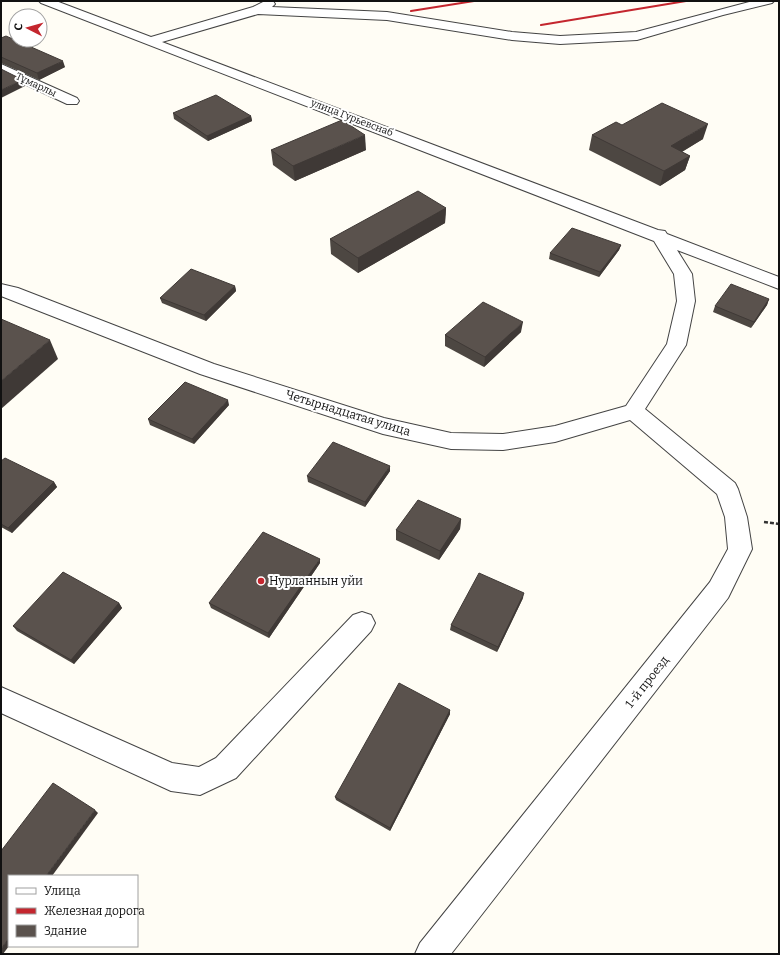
<svg xmlns="http://www.w3.org/2000/svg" width="780" height="955" viewBox="0 0 780 955" font-family="Bitter,serif">
  <style>
    .lines { fill: none; stroke-linecap: round; stroke-linejoin: round }
    .minor-casing { stroke: #444; stroke-width: 2 }
    .path { stroke: #333; stroke-width: 2.5; stroke-dasharray: 4 2; stroke-linecap: butt }
    .minor { fill: #fff; fill-rule: evenodd }
    .rail { stroke: #c4262e; stroke-width: 2 }
    .wall { fill: #4d4742 }
    .shaded-wall { fill: #3f3936 }
    .building { fill: #5a524d; stroke: #3f3936 }
    .poi-dot { fill: #c4262e; stroke: #fff; stroke-width: 1.5 }
    .labels { text-anchor: middle; dominant-baseline: central; stroke-width: 4; stroke-linejoin: round; paint-order: stroke }
    .far-street-label { font-size: 10px; fill: #111; stroke: #fff }
    .street-label { font-size: 12px; fill: #111; stroke: #fff }
    .poi-label { font-size: 12px; fill: #111; stroke: #fff; text-anchor: start }
  </style>
  <rect width="100%" height="100%" fill="#fffdf5"/>
  <g class="lines">
    <!-- minor casing -->
    <g class="minor-casing">
      <g id="minor">
        <polygon points="39,1 56,1 151,37 253,7 265,1 273,1 275,4 272,7 387,12 512,32 560,36 636,32 753,1 774,1 772,3 723,15 637,40 560,44 512,40 387,20 258,14 162,42 658,230 665,231 667,234 779,277 779,289 677,250 692,274 695,301 686,345 645,409 735,483 738,489 747,517 752,549 728,598 451,954 415,954 420,943 710,582 728,549 725,517 717,494 630,420 555,442 503,450 451,449 383,434 200,374 1,296 1,284 18,288 214,364 384,418 451,433 503,434 555,426 626,406 667,344 677,301 674,274 654,241 41,3"/>
        <polygon points="1,64 77,98 79,101 77,104 67,104 1,73"/>
        <polygon points="362,612 371,615 375,623 371,631 236,778 200,795 171,791 1,713 1,687 172,763 199,767 216,758 353,615"/>
      </g>
    </g>
    <!-- path -->
    <polyline class="path" points="764,522 779,524"/>
    <!-- minor -->
    <use href="#minor" class="minor"/>
    <!-- rail -->
    <g class="rail">
      <polyline points="411,11 474,1"/>
      <polyline points="541,25 686,1"/>
    </g>
  </g>
  <!-- wall -->
  <g class="wall">
    <polygon points="1,38 65,67 39,80 1,63"/>
    <polygon points="173,113 251,116 252,121 208,141 174,119"/>
    <polygon points="622,125 703,139 682,152 690,156 685,170 660,186 589,150 592,135"/>
    <polygon points="271,150 366,150 295,181 273,165"/>
    <polygon points="446,208 445,223 358,273 331,254 330,239"/>
    <polygon points="621,245 619,250 599,277 549,259 550,253"/>
    <polygon points="235,286 236,291 206,321 162,303 160,298"/>
    <polygon points="769,299 767,305 751,328 713,312 715,306"/>
    <polygon points="521,332 484,367 445,346 445,335"/>
    <polygon points="229,405 194,444 150,425 148,419"/>
    <polygon points="1,461 54,482 57,487 12,533 1,527"/>
    <polygon points="390,471 365,507 308,482 307,476"/>
    <polygon points="461,519 460,529 439,560 396,540 396,530"/>
    <polygon points="320,563 269,638 211,608 209,603"/>
    <polygon points="523,598 497,652 450,630 451,625"/>
    <polygon points="119,603 122,608 74,664 17,631 13,626"/>
    <polygon points="450,710 450,714 390,831 336,800 335,797"/>
  </g>
  <!-- shaded-wall -->
  <g class="shaded-wall">
    <polygon points="63,61 65,67 39,80 37,73"/>
    <polygon points="23,80 25,86 1,98 1,90"/>
    <polygon points="251,116 252,121 208,141 207,136"/>
    <polygon points="708,124 703,139 666,161 671,146"/>
    <polygon points="365,135 366,150 295,181 293,166"/>
    <polygon points="690,156 685,170 660,186 664,171"/>
    <polygon points="446,208 445,223 358,273 358,258"/>
    <polygon points="621,245 619,250 599,277 600,272"/>
    <polygon points="235,286 236,291 206,321 204,315"/>
    <polygon points="769,299 767,305 751,328 754,322"/>
    <polygon points="523,322 521,332 484,367 485,357"/>
    <polygon points="50,340 58,359 1,409 1,381"/>
    <polygon points="228,400 229,405 194,444 192,439"/>
    <polygon points="390,466 390,471 365,507 365,502"/>
    <polygon points="54,482 57,487 12,533 8,528"/>
    <polygon points="461,519 460,529 439,560 440,551"/>
    <polygon points="320,559 320,563 269,638 268,633"/>
    <polygon points="524,593 523,598 497,652 498,647"/>
    <polygon points="119,603 122,608 74,664 71,660"/>
    <polygon points="450,710 450,714 390,831 390,828"/>
    <polygon points="95,810 98,813 52,876 46,876"/>
    <polygon points="9,938 9,946 3,954 1,954 1,949"/>
  </g>
  <!-- building -->
  <g class="building">
    <polygon points="6,36 63,61 37,73 1,57 1,38"/>
    <polygon points="1,69 23,80 1,90"/>
    <polygon points="216,95 251,116 207,136 173,113"/>
    <polygon points="662,103 708,124 671,146 690,156 664,171 592,135 616,122 622,125"/>
    <polygon points="342,120 365,135 293,166 271,150"/>
    <polygon points="418,191 446,208 358,258 330,239"/>
    <polygon points="572,228 621,245 600,272 550,253"/>
    <polygon points="191,269 235,286 204,315 160,298"/>
    <polygon points="731,284 769,299 754,322 715,306"/>
    <polygon points="483,302 523,322 485,357 445,335"/>
    <polygon points="1,319 50,340 1,381"/>
    <polygon points="185,382 228,400 192,439 148,419"/>
    <polygon points="333,442 390,466 365,502 307,476"/>
    <polygon points="5,458 54,482 8,528 1,524 1,461"/>
    <polygon points="418,500 461,519 440,551 396,530"/>
    <polygon points="263,532 320,559 268,633 209,603"/>
    <polygon points="63,572 119,603 71,660 13,626"/>
    <polygon points="479,573 524,593 498,647 451,625"/>
    <polygon points="399,683 450,710 390,828 335,797"/>
    <polygon points="53,783 95,810 46,876 9,876 9,938 1,949 1,851"/>
  </g>
  <!-- markers -->
  <circle class="poi-dot" cx="261" cy="581" r="4"/>
  <g class="labels">
    <!-- far-street labels -->
    <g class="far-street-label">
      <text transform="translate(36 85) rotate(25)">Тұмарлы</text>
      <text transform="translate(352 118) rotate(21)">улица Гурьевснаб</text>
    </g>
    <!-- street labels -->
    <g class="street-label">
      <text transform="translate(348 413) rotate(17)">Четырнадцатая улица</text>
      <text transform="translate(647 682) rotate(-52)">1-й проезд</text>
    </g>
    <!-- poi labels -->
    <g class="poi-label">
      <text x="269" y="581">Нурланнын уйи</text>
    </g>
  </g>
  <!-- border -->
  <rect width="780" height="955" fill="none" stroke="#111111" stroke-width="4"/>
  <!-- legend -->
  <rect x="8" y="875" width="130" height="72" fill="#ffffff" stroke="#a0a0a0"/>
  <rect x="16" y="888" width="20" height="6" fill="#ffffff" stroke="#a0a0a0"/>
  <text x="44" y="895" font-size="12" fill="#111111">Улица</text>
  <rect x="16" y="908" width="20" height="6" fill="#c4262e" stroke="#a0a0a0"/>
  <text x="44" y="915" font-size="12" fill="#111111">Железная дорога</text>
  <rect x="16" y="925" width="20" height="12" fill="#5a524d" stroke="#a0a0a0"/>
  <text x="44" y="935" font-size="12" fill="#111111">Здание</text>
  <!-- north arrow -->
  <g transform="translate(28 28) rotate(276)"><circle r="19" fill="#ffffff" stroke="#a0a0a0"/>
  <path d="M0-3L7 15L0 10L-7 15Z" fill="#c4262e"/>
  <text y="-6" font-size="11" font-weight="bold" text-anchor="middle" fill="#111111">С</text>
  </g>
</svg>
